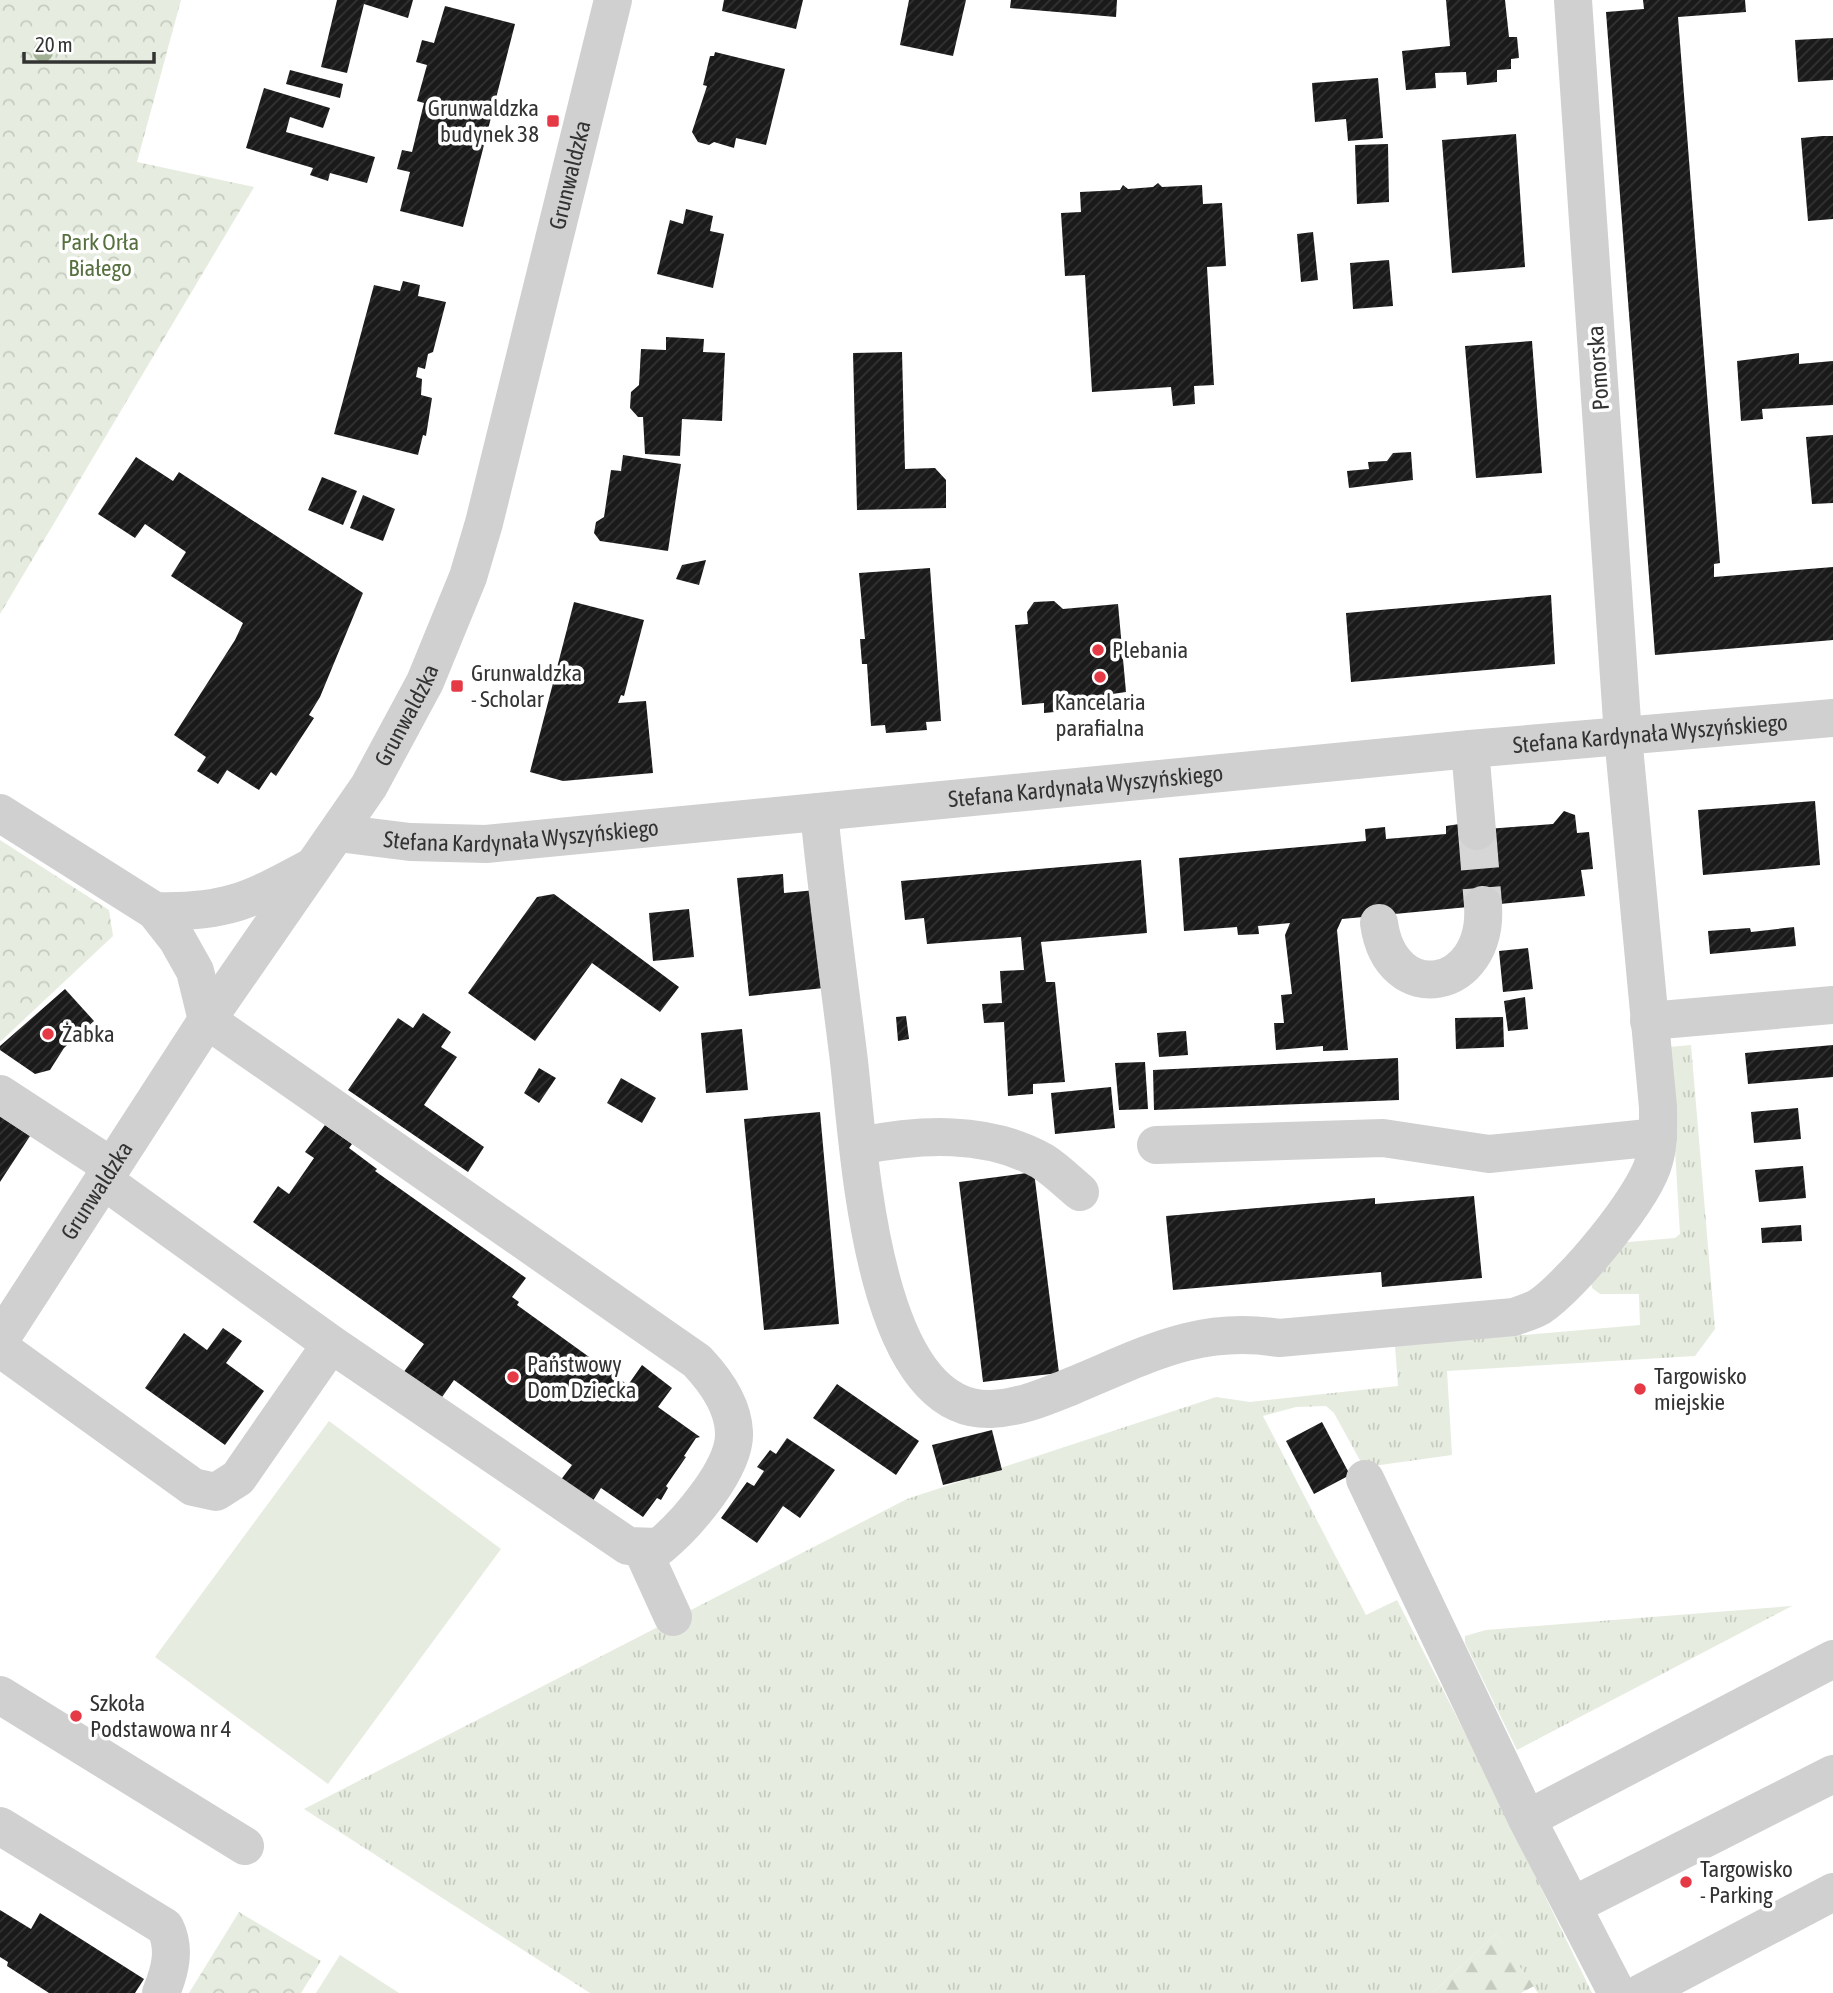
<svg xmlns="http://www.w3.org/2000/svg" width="1833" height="1993" viewBox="0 0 1833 1993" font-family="'Asap Condensed',sans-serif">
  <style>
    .grass { fill: url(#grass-tufts) }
    .forest { fill: url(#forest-firs) }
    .park { fill: url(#park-crowns) }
    .pitch { fill: #e6ecdf }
    .building { fill: url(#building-hatch) }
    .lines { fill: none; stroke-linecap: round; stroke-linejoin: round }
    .minor-tunnel { stroke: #d6d6d6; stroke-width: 38; stroke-dasharray: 38 19; stroke-linecap: butt }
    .minor { stroke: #d0d0d0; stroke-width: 38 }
    .tree { fill: #a2b095 }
    .poi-dot { fill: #e63946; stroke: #fff; stroke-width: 2.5 }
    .labels { text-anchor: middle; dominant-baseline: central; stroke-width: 7; stroke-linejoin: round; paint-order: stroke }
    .poi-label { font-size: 23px; fill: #333; stroke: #fff; text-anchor: start }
    .street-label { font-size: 23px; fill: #333; stroke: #fff }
    .park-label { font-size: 23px; fill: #56703f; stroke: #fff }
  </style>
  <defs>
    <pattern id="grass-tufts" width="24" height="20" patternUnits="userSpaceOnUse" patternTransform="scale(1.75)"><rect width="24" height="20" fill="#e6ecdf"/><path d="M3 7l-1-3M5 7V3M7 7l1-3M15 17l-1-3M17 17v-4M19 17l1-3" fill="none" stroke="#c6cbc0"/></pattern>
    <pattern id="forest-firs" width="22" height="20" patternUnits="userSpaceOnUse" patternTransform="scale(1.75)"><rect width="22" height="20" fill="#e6ecdf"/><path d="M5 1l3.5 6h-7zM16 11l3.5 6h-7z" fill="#c6cbc0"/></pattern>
    <pattern id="park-crowns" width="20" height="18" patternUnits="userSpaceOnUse" patternTransform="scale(1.75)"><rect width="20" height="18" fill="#e6ecdf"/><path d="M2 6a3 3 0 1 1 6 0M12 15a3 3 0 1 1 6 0" fill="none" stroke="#c6cbc0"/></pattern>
    <pattern id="building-hatch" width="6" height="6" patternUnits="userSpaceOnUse" patternTransform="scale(1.75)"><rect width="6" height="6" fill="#1a1a1a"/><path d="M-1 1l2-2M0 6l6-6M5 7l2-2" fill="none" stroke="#333"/></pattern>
  </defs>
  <rect width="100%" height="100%" fill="#fff"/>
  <!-- grass -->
  <g class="grass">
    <polygon points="1691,1045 1715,1329 1695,1356 1447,1371 1452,1455 1373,1466 1362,1464 1334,1413 1326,1406 1296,1407 1263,1416 1366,1615 1397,1600 1485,1772 1592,1993 1538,1993 1496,1934 1432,1993 590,1993 304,1809 907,1499 1216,1397 1250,1402 1398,1386 1395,1346 1640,1325 1639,1294 1600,1294 1592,1288 1590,1278 1617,1243 1675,1238 1680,1234 1669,1047"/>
    <polygon points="1792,1606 1517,1750 1465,1643 1465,1636 1486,1630"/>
  </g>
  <!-- forest -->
  <polygon class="forest" points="1496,1934 1534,1986 1521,1993 1432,1993"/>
  <!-- park -->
  <g class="park">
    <polygon points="0,0 181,0 137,162 254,187 0,614"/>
    <polygon points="0,840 109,910 113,936 0,1042"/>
    <polygon points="239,1912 321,1961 301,1993 189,1993"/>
  </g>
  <!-- pitch -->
  <g class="pitch">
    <polygon points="329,1421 501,1549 328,1784 155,1657"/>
    <polygon points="340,1955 399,1993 316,1993"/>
  </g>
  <!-- building -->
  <g class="building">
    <polygon points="337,0 413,0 408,18 364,4 347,73 321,67"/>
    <polygon points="724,0 803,0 796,29 722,11"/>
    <polygon points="909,0 966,0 953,56 900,45"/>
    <polygon points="1011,0 1117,0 1116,17 1010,8"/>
    <polygon points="1446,0 1505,0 1509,37 1517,37 1519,58 1511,59 1511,69 1497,70 1497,82 1467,85 1466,72 1435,73 1436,88 1406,90 1402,51 1450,46"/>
    <polygon points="1643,0 1745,0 1746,12 1678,17 1720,563 1714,564 1714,577 1833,567 1833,640 1655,655 1606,12 1644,9"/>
    <polygon points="445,6 515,24 463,227 400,211 410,172 397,169 402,150 412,152 424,103 417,101 427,65 416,62 422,40 434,43"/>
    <polygon points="1833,38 1833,80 1798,82 1795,40"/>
    <polygon points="715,52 785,69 766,145 736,138 734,148 714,142 709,145 698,142 692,132 707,86 703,85 710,56 714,56"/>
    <polygon points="290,70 343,84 340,98 286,84"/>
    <polygon points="1378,78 1383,138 1348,141 1346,119 1315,122 1312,83"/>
    <polygon points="264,88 330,108 323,128 290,117 286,132 375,157 367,183 330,173 328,181 310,175 313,168 246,148"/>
    <polygon points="1516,134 1525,267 1452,273 1442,140"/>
    <polygon points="1823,136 1833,136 1833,219 1808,221 1801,138"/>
    <polygon points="1388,144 1389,202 1357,204 1355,145"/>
    <polygon points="1158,183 1162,187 1202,185 1203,204 1222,203 1226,266 1207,267 1214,385 1194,386 1195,404 1173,406 1171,387 1092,392 1085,275 1065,276 1061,213 1081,212 1080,192 1120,190 1123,185 1128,189 1153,187"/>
    <polygon points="686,209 713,216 710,231 724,234 713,288 657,274 670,220 683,224"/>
    <polygon points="1313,232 1318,280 1301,282 1297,234"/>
    <polygon points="1389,260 1393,306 1353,309 1350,263"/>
    <polygon points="403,281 420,285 418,296 446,302 433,352 428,354 425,369 418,367 416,377 422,379 421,395 432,398 426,436 423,435 418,455 334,434 374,285 400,291"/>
    <polygon points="666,337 704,339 703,352 725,353 722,421 682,419 680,456 645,454 643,417 638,417 630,408 631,392 639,385 641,349 666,350"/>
    <polygon points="1532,341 1542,473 1476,478 1465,346"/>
    <polygon points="902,352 905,469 935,468 946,480 946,508 857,510 853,353"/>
    <polygon points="1799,353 1799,364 1833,361 1833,405 1762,409 1763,419 1741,421 1737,361"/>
    <polygon points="1833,435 1833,503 1812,504 1806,437"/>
    <polygon points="1411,452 1413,480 1349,488 1347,471 1369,469 1368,462 1387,461 1393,453"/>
    <polygon points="623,455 681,464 668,551 600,541 594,533 596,522 604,517 611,470 621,471"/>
    <polygon points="136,457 173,481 179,472 363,593 320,697 309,715 314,718 276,776 271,772 259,790 227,770 218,784 197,771 206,757 174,735 235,640 243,623 171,576 186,552 145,524 135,538 98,514"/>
    <polygon points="322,477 357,491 343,525 308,510"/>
    <polygon points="363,495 395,509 383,541 350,528"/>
    <polygon points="706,560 699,585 676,579 682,565"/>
    <polygon points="930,568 941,721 926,722 927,730 886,733 885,725 871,726 867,664 862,664 860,639 865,639 859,573"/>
    <polygon points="1551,595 1555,664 1351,682 1346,613"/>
    <polygon points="1054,601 1063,609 1118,604 1126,692 1064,701 1065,711 1044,713 1044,703 1022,705 1015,625 1028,624 1027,612 1034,602"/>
    <polygon points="574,602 644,620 624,696 621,695 618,703 646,701 653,773 563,781 530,772"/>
    <polygon points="1815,801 1820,865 1703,875 1698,810"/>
    <polygon points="1564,811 1575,815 1577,833 1589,832 1593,869 1581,870 1585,896 1342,919 1337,930 1348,1050 1323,1051 1323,1046 1276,1050 1274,1023 1284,1023 1281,995 1292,994 1285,935 1290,923 1258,926 1259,934 1238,935 1237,927 1184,931 1179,858 1366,841 1365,829 1385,827 1386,839 1446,834 1446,826 1466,823 1487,829 1553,824"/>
    <polygon points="1141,860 1147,933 1041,942 1046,982 1055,982 1065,1082 1033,1084 1033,1094 1008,1096 1004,1022 984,1023 982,1004 1002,1003 1000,971 1024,970 1021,937 927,944 924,918 905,920 901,881"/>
    <polygon points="783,874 784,893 816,890 824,988 749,996 737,878"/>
    <polygon points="554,894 679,987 660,1012 592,963 535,1041 468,993 537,897"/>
    <polygon points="689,909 694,957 653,961 649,913"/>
    <polygon points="1794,927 1796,946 1710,954 1708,931 1750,928 1751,932"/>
    <polygon points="1528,948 1533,989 1503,992 1499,951"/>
    <polygon points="65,989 94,1021 64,1048 50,1070 35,1074 0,1050 0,1046"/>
    <polygon points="1525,997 1528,1029 1508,1031 1504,1001"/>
    <polygon points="423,1013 451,1032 441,1047 457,1057 424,1105 484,1147 468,1172 348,1090 398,1018 413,1028"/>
    <polygon points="906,1016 909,1039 898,1041 896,1017"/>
    <polygon points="1503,1017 1504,1047 1456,1049 1455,1018"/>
    <polygon points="742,1029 748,1090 706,1093 701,1033"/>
    <polygon points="1186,1031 1188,1055 1159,1057 1157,1033"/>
    <polygon points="1833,1045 1833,1077 1748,1084 1745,1053"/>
    <polygon points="1398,1058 1399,1100 1154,1110 1153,1070"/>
    <polygon points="1145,1062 1148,1109 1119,1110 1115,1063"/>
    <polygon points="539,1068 556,1078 539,1103 524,1093"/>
    <polygon points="621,1078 656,1098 642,1123 607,1103"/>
    <polygon points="1111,1087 1115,1128 1055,1134 1051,1093"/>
    <polygon points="1798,1108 1801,1139 1754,1143 1751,1112"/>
    <polygon points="820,1112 839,1324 764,1330 744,1119"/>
    <polygon points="0,1116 30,1136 0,1182"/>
    <polygon points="325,1125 352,1144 349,1148 377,1169 375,1171 526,1278 512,1297 519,1302 517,1305 628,1385 642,1365 672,1388 658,1407 700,1437 696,1438 684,1456 686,1457 666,1486 668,1488 661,1500 657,1498 643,1517 601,1488 589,1507 557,1485 572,1465 454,1380 440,1400 403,1373 424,1344 253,1222 278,1186 289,1194 314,1158 305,1152"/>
    <polygon points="1803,1166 1806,1198 1759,1202 1755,1170"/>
    <polygon points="1034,1172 1059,1373 983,1382 959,1182"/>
    <polygon points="1474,1196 1482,1278 1382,1287 1381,1272 1173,1290 1166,1216 1375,1198 1375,1204"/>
    <polygon points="1801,1225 1802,1241 1762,1243 1761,1228"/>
    <polygon points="223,1328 242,1341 226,1363 264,1391 225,1445 145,1388 184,1333 207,1350"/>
    <polygon points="837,1384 919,1441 896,1475 813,1418"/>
    <polygon points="1322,1422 1350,1475 1314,1494 1286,1441"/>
    <polygon points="992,1430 1002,1470 943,1485 932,1445"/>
    <polygon points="787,1438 835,1470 800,1518 783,1506 757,1543 721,1518 747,1482 754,1486 764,1471 757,1467 770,1450 776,1454"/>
    <polygon points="0,1910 31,1929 40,1913 144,1979 135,1993 49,1993 7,1966 8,1962 0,1957"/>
  </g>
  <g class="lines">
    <!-- minor-tunnel -->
    <polyline class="minor-tunnel" points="1477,831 1483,905"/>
    <!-- minor -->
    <g class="minor">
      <polyline points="1470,749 1477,831"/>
      <path d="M819,812c8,81 19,161 29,241 11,85 20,360 143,356 29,-1 56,-13 81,-23 73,-30 126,-61 207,-48l235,-21c8,-3 18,-6 25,-10 32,-21 106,-110 115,-146 5,-17 4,-36 4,-54l-35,-371 -50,-736"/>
      <path d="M0,813l155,98 22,28 18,32 12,49 490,341c17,18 36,44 37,71 2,36 -48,93 -75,115l-31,-1 -297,-202 -228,-164"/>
      <path id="s1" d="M338,833l72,9 76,2 984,-95 363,-31"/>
      <path d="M155,911c69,2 94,-10 153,-42"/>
      <path d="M1379,923c12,86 110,69 104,-18"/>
      <polyline points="1649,1021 1833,1005"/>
      <polyline points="0,1094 112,1167"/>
      <polyline points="1156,1145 1383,1138 1489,1154 1658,1137"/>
      <path d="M860,1146c60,-12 126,-16 182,15 13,8 26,21 38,31"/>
      <path id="s2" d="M0,1340l207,-320 162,-234 56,-104 43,-105 16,-54 129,-523"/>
      <polyline points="0,1348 193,1487 216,1492 238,1478 331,1344"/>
      <polyline points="1365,1479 1527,1819 1617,1993"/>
      <polyline points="642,1549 673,1617"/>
      <polyline points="0,1695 245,1846"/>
      <polyline points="1527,1819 1833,1659"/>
      <path d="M0,1826l165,101c11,22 5,44 -4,66"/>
      <polyline points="1574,1905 1833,1774"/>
      <polyline points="1641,1993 1833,1892"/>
    </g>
  </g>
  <!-- trees -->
  <circle class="tree" cx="43" cy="52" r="10"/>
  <!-- markers -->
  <g class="poi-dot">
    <rect x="546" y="114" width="14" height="14" rx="3.5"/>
    <circle cx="1098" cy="650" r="7"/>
    <circle cx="1100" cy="677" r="7"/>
    <rect x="450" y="679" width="14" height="14" rx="3.5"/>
    <circle cx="48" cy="1034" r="7"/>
    <circle cx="513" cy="1377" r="7"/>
    <circle cx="1640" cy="1389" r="7"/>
    <circle cx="76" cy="1716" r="7"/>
    <circle cx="1686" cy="1882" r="7"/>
  </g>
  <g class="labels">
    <!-- poi labels -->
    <g class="poi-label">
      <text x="539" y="108" text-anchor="end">Grunwaldzka<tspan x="539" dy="26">budynek 38</tspan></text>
      <text x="1112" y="650">Plebania</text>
      <text x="471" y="673">Grunwaldzka<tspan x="471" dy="26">- Scholar</tspan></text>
      <text x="1100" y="702" text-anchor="middle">Kancelaria<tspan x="1100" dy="26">parafialna</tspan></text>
      <text x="62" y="1034">Żabka</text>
      <text x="527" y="1364">Państwowy<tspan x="527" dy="26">Dom Dziecka</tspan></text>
      <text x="1654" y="1376">Targowisko<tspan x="1654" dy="26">miejskie</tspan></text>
      <text x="90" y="1703">Szkoła<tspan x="90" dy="26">Podstawowa nr 4</tspan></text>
      <text x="1700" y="1869">Targowisko<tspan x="1700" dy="26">- Parking</tspan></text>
    </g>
    <!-- street labels -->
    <g class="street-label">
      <text stroke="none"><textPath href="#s2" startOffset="1312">Grunwaldzka</textPath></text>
      <text transform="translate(1598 368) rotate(-94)">Pomorska</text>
      <text stroke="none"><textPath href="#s2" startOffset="746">Grunwaldzka</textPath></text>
      <text stroke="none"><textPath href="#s1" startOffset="1318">Stefana Kardynała Wyszyńskiego</textPath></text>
      <text stroke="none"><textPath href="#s1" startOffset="751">Stefana Kardynała Wyszyńskiego</textPath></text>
      <text stroke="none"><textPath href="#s1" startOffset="184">Stefana Kardynała Wyszyńskiego</textPath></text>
      <text stroke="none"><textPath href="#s2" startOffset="178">Grunwaldzka</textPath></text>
    </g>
    <!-- park labels -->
    <g class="park-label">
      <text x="100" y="242">Park Orła<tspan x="100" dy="26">Białego</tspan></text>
    </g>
  </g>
  <!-- scale -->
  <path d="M24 52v10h130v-10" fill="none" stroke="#333333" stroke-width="3.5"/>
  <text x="35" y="52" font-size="21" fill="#333333" stroke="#ffffff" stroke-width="5" paint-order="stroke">20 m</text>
</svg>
